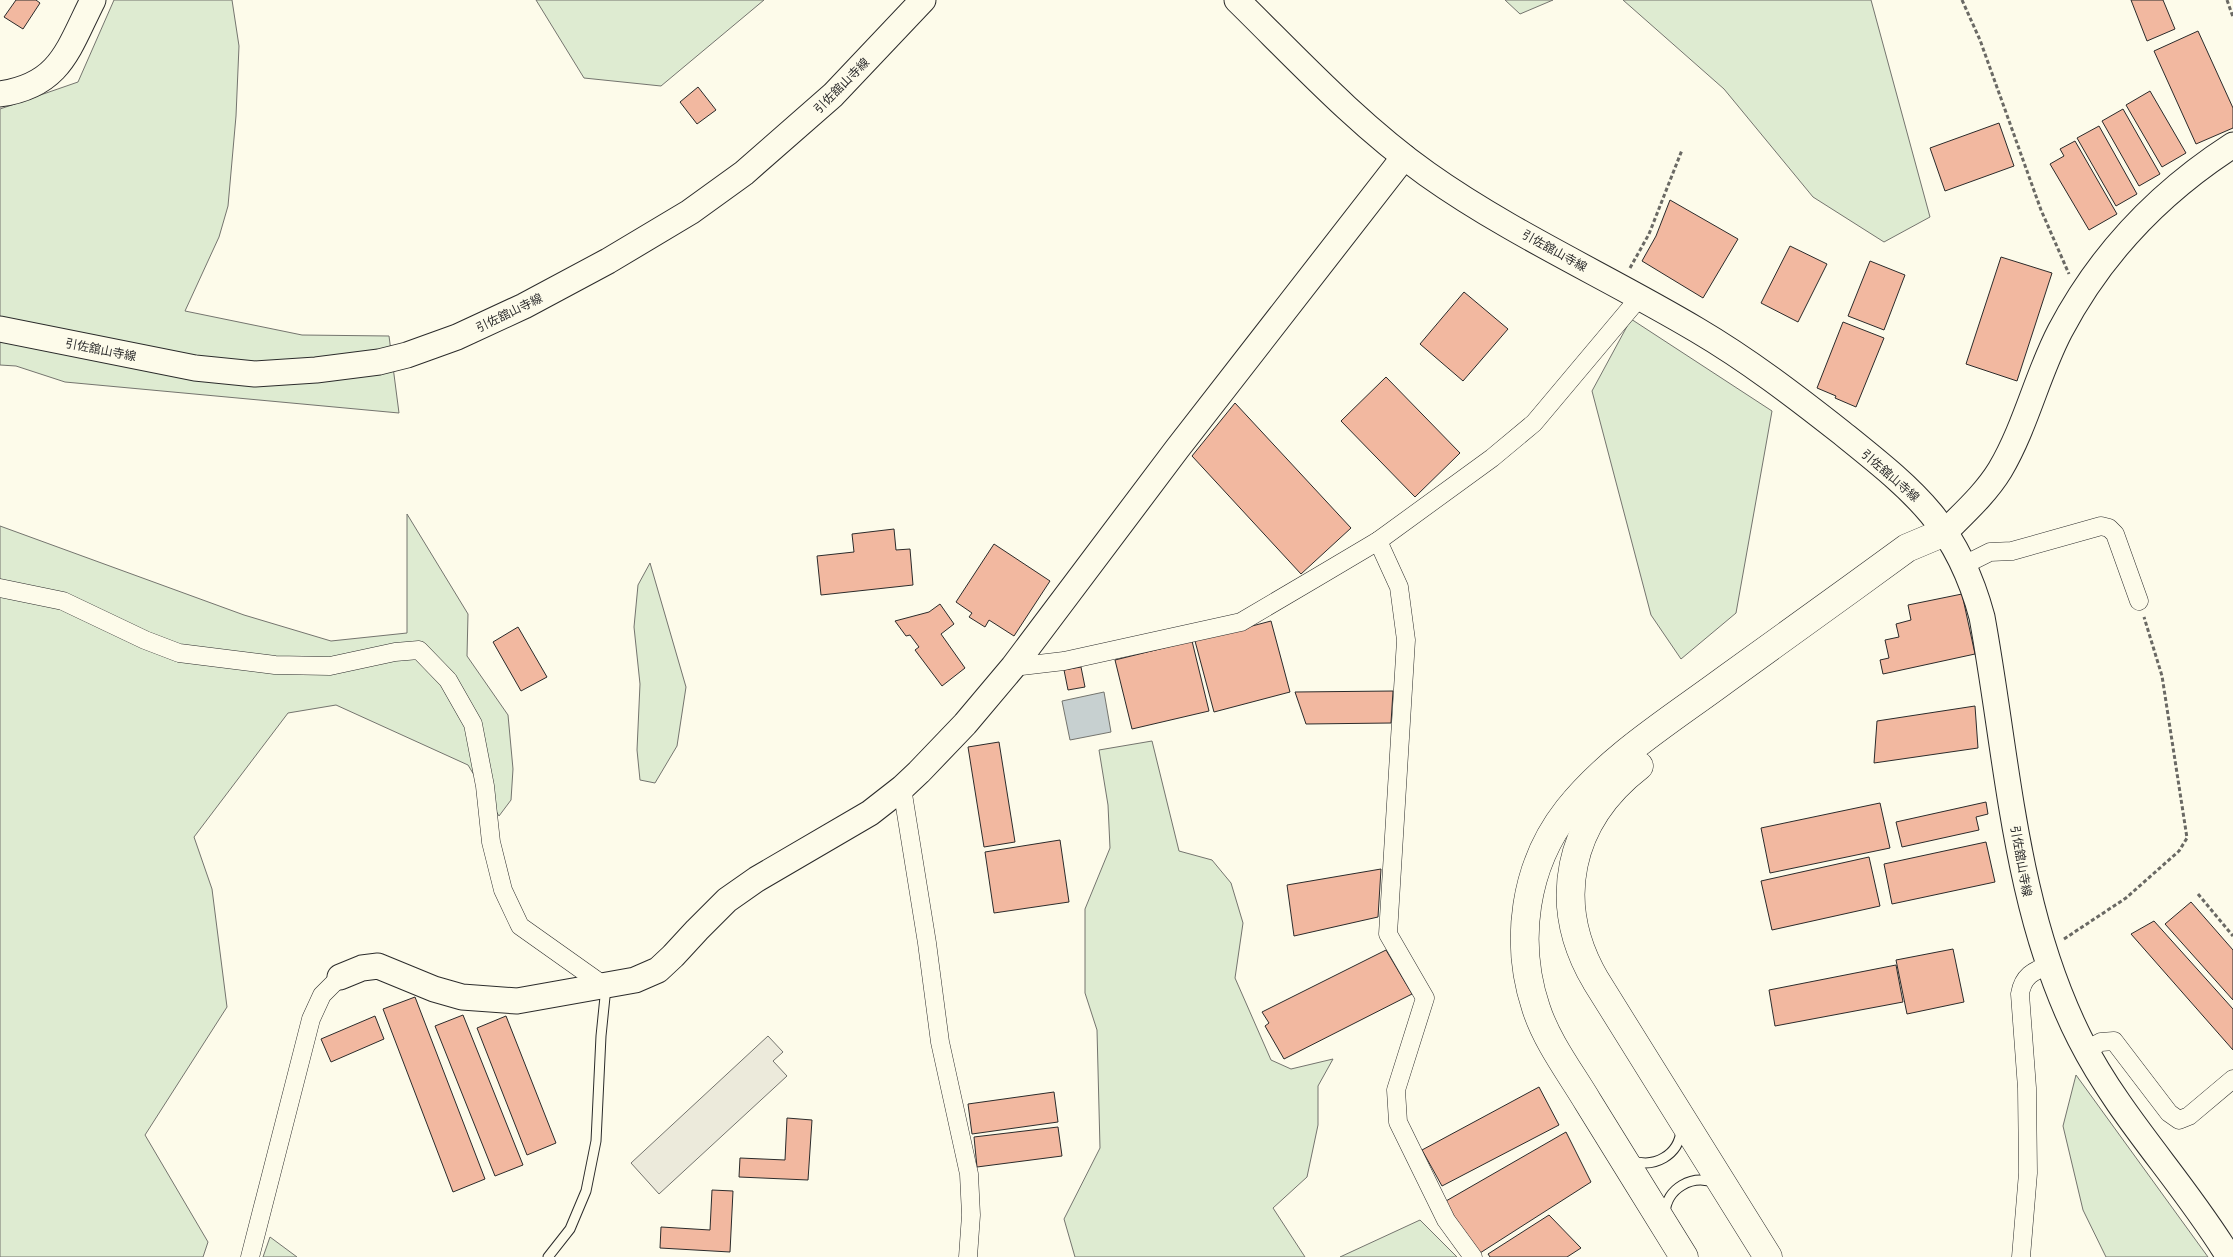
<svg xmlns="http://www.w3.org/2000/svg" width="2233" height="1257" viewBox="0 0 2233 1257" font-family="'Playfair Display','Noto Sans JP',serif">
  <style>
    .green { fill: #deebd1; stroke: #74746e }
    .parking { fill: #eceadb; stroke: #74746e }
    .water { fill: #c7d0d0; stroke: #74746e }
    .building { fill: #f2b8a0; stroke: #2b2b2b }
    .lines { fill: none; stroke-linecap: round; stroke-linejoin: round }
    .lane-casing { stroke: #2b2b2b; stroke-width: 11 }
    .street-casing { stroke: #2b2b2b; stroke-width: 19 }
    .secondary-casing { stroke: #2b2b2b; stroke-width: 27 }
    .highway-casing { stroke: #2b2b2b; stroke-width: 29 }
    .path { stroke: #6a6964; stroke-width: 3; stroke-dasharray: 4 2.5; stroke-linecap: butt }
    .lane { stroke: #fdfbea; stroke-width: 9 }
    .street { stroke: #fdfbea; stroke-width: 18 }
    .secondary { stroke: #fdfbea; stroke-width: 25 }
    .highway { stroke: #fdfbea; stroke-width: 28 }
    .labels { text-anchor: middle; dominant-baseline: central; stroke-width: 4; stroke-linejoin: round; paint-order: stroke }
    .street-label { font-size: 12px; fill: #2b2b2b; stroke: #fdfbea }
  </style>
  <rect width="100%" height="100%" fill="#fdfbea"/>
  <!-- green -->
  <g class="green">
    <polygon points="114,0 232,0 239,46 236,116 228,206 219,237 185,311 302,335 389,336 399,413 65,382 16,366 0,365 0,109 78,82"/>
    <polygon points="536,0 764,0 661,86 584,78"/>
    <polygon points="1505,0 1553,0 1520,14"/>
    <polygon points="1623,0 1871,0 1930,217 1884,242 1813,197 1724,89"/>
    <polygon points="1631,319 1772,411 1736,613 1681,659 1651,615 1592,391"/>
    <polygon points="407,514 468,614 467,656 508,715 513,769 511,800 499,816 468,765 336,705 288,713 194,837 212,889 227,1007 145,1135 208,1242 203,1257 0,1257 0,526 244,615 331,641 407,633"/>
    <polygon points="650,563 686,687 677,746 655,783 640,780 637,750 640,684 634,627 638,585"/>
    <polygon points="1152,741 1179,851 1212,860 1231,883 1243,923 1235,978 1271,1060 1291,1069 1333,1059 1318,1086 1318,1125 1307,1177 1273,1208 1305,1257 1075,1257 1064,1219 1100,1148 1097,1030 1085,993 1085,909 1110,848 1108,805 1099,750"/>
    <polygon points="2076,1075 2208,1257 2106,1257 2083,1210 2063,1126"/>
    <polygon points="1420,1220 1457,1257 1340,1257"/>
    <polygon points="270,1237 297,1257 263,1257"/>
  </g>
  <!-- parking -->
  <polygon class="parking" points="768,1036 783,1052 773,1061 787,1076 659,1194 631,1163"/>
  <!-- water -->
  <polygon class="water" points="1104,692 1111,732 1070,740 1062,701"/>
  <!-- building -->
  <g class="building">
    <polygon points="16,0 36,0 40,3 23,29 4,17"/>
    <polygon points="2131,0 2163,0 2175,29 2147,41"/>
    <polygon points="2198,31 2233,108 2233,128 2196,144 2154,51"/>
    <polygon points="698,87 716,110 697,124 680,102"/>
    <polygon points="2150,91 2186,153 2162,167 2126,105"/>
    <polygon points="2123,109 2160,174 2139,186 2102,121"/>
    <polygon points="1999,123 2014,166 1945,191 1930,148"/>
    <polygon points="2099,126 2137,194 2116,206 2077,138"/>
    <polygon points="2075,141 2117,214 2089,230 2050,164 2064,156 2060,149"/>
    <polygon points="1670,200 1738,239 1703,298 1642,261 1656,236"/>
    <polygon points="1790,246 1827,264 1798,322 1761,303"/>
    <polygon points="2001,257 2052,273 2017,381 1966,364"/>
    <polygon points="1870,261 1905,275 1884,330 1848,316"/>
    <polygon points="1464,292 1508,329 1463,381 1420,344"/>
    <polygon points="1843,322 1884,338 1856,407 1835,398 1836,396 1817,388"/>
    <polygon points="1386,377 1460,453 1415,497 1341,421"/>
    <polygon points="1235,403 1351,528 1301,574 1192,456"/>
    <polygon points="894,529 896,550 910,549 913,585 821,595 817,556 854,552 852,534"/>
    <polygon points="994,544 1050,581 1014,636 989,620 985,627 969,617 972,613 956,602"/>
    <polygon points="1962,594 1975,654 1883,674 1880,660 1889,658 1885,640 1899,637 1896,624 1911,620 1908,605"/>
    <polygon points="940,604 954,624 941,634 965,668 942,686 915,650 919,647 910,635 906,636 895,621 929,612"/>
    <polygon points="1271,621 1290,692 1214,712 1195,641"/>
    <polygon points="518,627 547,677 521,691 493,642"/>
    <polygon points="1192,641 1209,711 1132,729 1115,660"/>
    <polygon points="1081,667 1085,687 1068,690 1064,670"/>
    <polygon points="1393,691 1391,723 1306,724 1295,692"/>
    <polygon points="1975,706 1978,748 1874,763 1877,721"/>
    <polygon points="999,742 1015,842 984,847 968,747"/>
    <polygon points="1986,802 1988,814 1976,817 1979,830 1902,847 1896,822"/>
    <polygon points="1880,803 1890,848 1770,873 1761,828"/>
    <polygon points="1060,840 1069,902 994,913 985,852"/>
    <polygon points="1986,842 1995,882 1892,904 1884,864"/>
    <polygon points="1869,857 1880,906 1772,930 1761,881"/>
    <polygon points="1381,869 1378,917 1294,936 1287,885"/>
    <polygon points="2191,902 2233,950 2233,1000 2165,924"/>
    <polygon points="2154,921 2233,1009 2233,1050 2131,934"/>
    <polygon points="1953,949 1964,1002 1907,1014 1896,960"/>
    <polygon points="1386,950 1412,994 1284,1059 1265,1026 1269,1023 1262,1012"/>
    <polygon points="1896,965 1903,1002 1775,1026 1769,990"/>
    <polygon points="415,997 485,1179 453,1192 383,1009"/>
    <polygon points="463,1015 523,1165 495,1176 435,1026"/>
    <polygon points="375,1016 384,1039 331,1062 321,1039"/>
    <polygon points="506,1016 556,1143 527,1155 477,1028"/>
    <polygon points="1539,1087 1559,1125 1442,1186 1422,1150"/>
    <polygon points="1054,1092 1058,1122 972,1134 968,1104"/>
    <polygon points="787,1118 812,1120 808,1180 739,1177 740,1158 785,1160"/>
    <polygon points="1058,1127 1062,1156 977,1167 974,1137"/>
    <polygon points="1566,1132 1591,1182 1480,1253 1464,1235 1446,1201"/>
    <polygon points="712,1190 733,1191 730,1252 660,1248 661,1227 710,1230"/>
    <polygon points="1549,1215 1581,1248 1567,1257 1490,1257 1488,1254"/>
  </g>
  <g class="lines">
    <!-- lane casing -->
    <g class="lane-casing">
      <g id="lane">
        <path d="M1631,1160c23,9 48,-5 50,-30"/>
        <path d="M1665,1213c2,-25 27,-39 50,-30"/>
        <polyline points="548,1257 570,1229 586,1191 596,1141 601,1036 606,987"/>
      </g>
    </g>
    <!-- street casing -->
    <g class="street-casing">
      <g id="street">
        <polyline points="1378,541 1399,587 1406,640 1388,934 1425,998 1396,1090 1398,1122 1446,1220 1473,1257"/>
        <polyline points="1964,565 1990,552 2012,551 2101,526 2109,528 2115,534 2139,601"/>
        <polyline points="0,588 63,601 145,640 179,653 275,665 330,666 395,652 419,650 448,680 473,724 485,786 491,842 503,890 520,926 606,987"/>
        <polyline points="1013,667 1064,661 1241,622 1319,576 1378,541 1492,458 1534,423 1639,298"/>
        <polyline points="902,788 927,943 940,1042 969,1174 971,1215 968,1257"/>
        <polyline points="2086,1050 2101,1042 2114,1041 2169,1113 2179,1120 2189,1116 2233,1079"/>
        <polyline points="250,1257 311,1019 322,995 340,977"/>
        <path d="M2021,1257l7,-84 -1,-85 -7,-94c3,-18 13,-23 29,-29"/>
      </g>
    </g>
    <!-- secondary casing -->
    <g class="secondary-casing">
      <g id="secondary">
        <path d="M1237,0c61,60 120,124 190,174 83,59 181,103 270,156 51,30 98,66 145,103 72,58 115,91 140,184 26,142 32,291 98,422 40,79 103,142 149,218"/>
        <path d="M0,94c61,-9 68,-45 93,-94"/>
        <polyline points="0,329 195,368 255,374 316,370 379,362 407,355 457,337 524,306 608,261 690,212 744,173 833,95 923,0"/>
        <path d="M1945,532c20,-20 41,-39 55,-62 26,-44 37,-95 60,-139 41,-78 100,-139 173,-186"/>
        <polyline points="340,977 362,968 378,966 434,989 462,997 517,1001 635,980 658,970 673,956 697,930 727,900 757,879 870,813 902,788 919,772 965,724 1013,667 1177,449 1404,157"/>
      </g>
    </g>
    <!-- highway casing -->
    <g class="highway-casing">
      <g id="highway">
        <path d="M1639,766c-71,55 -89,137 -43,215l172,276"/>
        <path d="M1684,1257c-32,-52 -64,-103 -96,-155 -18,-30 -41,-60 -52,-94 -22,-66 -12,-142 32,-198 42,-53 104,-91 158,-131 61,-44 121,-87 181,-131l38,-16"/>
      </g>
    </g>
    <!-- path -->
    <g class="path">
      <polyline points="1962,0 1980,40 2041,210 2069,274"/>
      <polyline points="2227,0 2233,17"/>
      <polyline points="1630,268 1649,234 1682,150"/>
      <polyline points="2198,894 2233,936"/>
      <polyline points="2064,939 2126,898 2179,851 2187,838 2162,676 2144,617"/>
    </g>
    <!-- lane -->
    <use href="#lane" class="lane"/>
    <!-- street -->
    <use href="#street" class="street"/>
    <!-- secondary -->
    <use href="#secondary" class="secondary"/>
    <!-- highway -->
    <use href="#highway" class="highway"/>
  </g>
  <g class="labels">
    <!-- street labels -->
    <g class="street-label">
      <text transform="translate(841 85) rotate(-45)">引佐舘山寺線</text>
      <text transform="translate(1555 250) rotate(29)">引佐舘山寺線</text>
      <text transform="translate(509 312) rotate(-26)">引佐舘山寺線</text>
      <text transform="translate(101 349) rotate(11)">引佐舘山寺線</text>
      <text transform="translate(1891 475) rotate(41)">引佐舘山寺線</text>
      <text transform="translate(2022 861) rotate(80)">引佐舘山寺線</text>
    </g>
  </g>
</svg>
